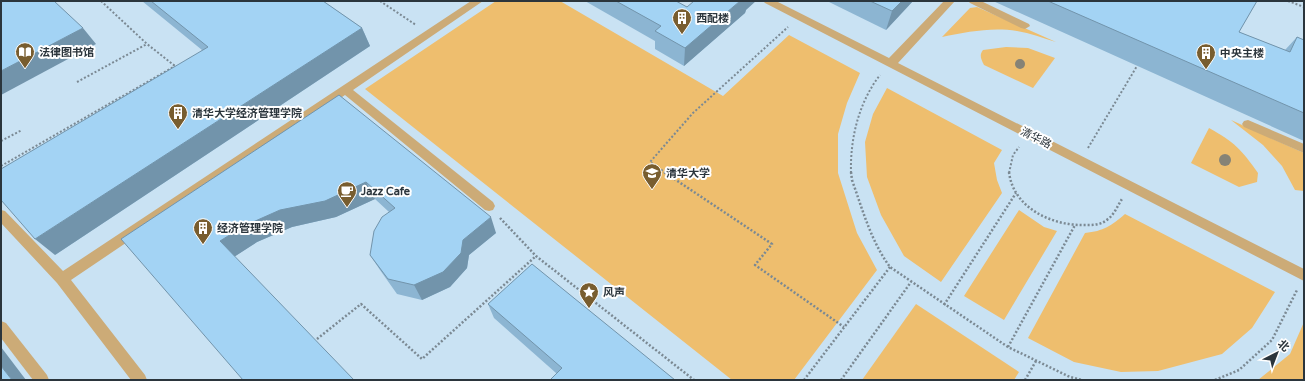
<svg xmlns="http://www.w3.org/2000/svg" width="1305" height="381" viewBox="0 0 1305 381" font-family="'Varela Round','Noto Sans SC',sans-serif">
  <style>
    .built { fill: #c9e2f3 }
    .green { fill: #eebe6e }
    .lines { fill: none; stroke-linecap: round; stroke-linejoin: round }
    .path-far1 { stroke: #7b8993; stroke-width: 2; stroke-dasharray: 2 2; stroke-linecap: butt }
    .path { stroke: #7b8993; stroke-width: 2.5; stroke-dasharray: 2 2; stroke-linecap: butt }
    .minor { fill: #ccab77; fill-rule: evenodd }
    .tree { fill: #868376 }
    .wall { fill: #8cb5d2 }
    .shaded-wall { fill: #7294ab }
    .building { fill: #a3d3f4; stroke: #7294ab }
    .labels { text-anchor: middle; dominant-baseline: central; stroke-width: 4; stroke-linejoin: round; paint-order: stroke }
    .poi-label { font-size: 11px; font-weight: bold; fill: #2b353c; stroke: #fff; text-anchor: start }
    .street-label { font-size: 11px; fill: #2b353c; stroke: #fff }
  </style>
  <rect width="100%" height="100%" fill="#dceffe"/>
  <!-- built -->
  <rect class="built" x="1" y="1" width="1303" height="379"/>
  <!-- green -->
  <g class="green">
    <polygon points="496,1 560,1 723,96 789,35 860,73 847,103 838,134 838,173 857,233 877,270 794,380 732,380 365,89"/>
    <path d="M977,7l79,35c-13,-4 -26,-9 -39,-11 -26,-4 -50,1 -75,6l28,-29z"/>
    <path d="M1006,47l22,1 27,10 -22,30 -49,-23c-3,-6 -5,-10 -1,-15z"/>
    <polygon points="887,88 1002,150 994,163 997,180 1002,193 941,282 904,256 881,215 867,177 865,142 873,114"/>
    <polygon points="1231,120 1304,153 1304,191 1295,190 1282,166 1263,145"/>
    <path d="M1209,128c25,14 32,21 49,45l-1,9 -18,5 -48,-24z"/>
    <polygon points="1019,210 1044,227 1057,231 1004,320 964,296"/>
    <path d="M1125,214l150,78 -23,36 -30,26 -64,17 -37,1 -47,-10 -46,-24 57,-105c19,-2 26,-7 40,-19z"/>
    <polygon points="916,304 1019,372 1014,380 862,380"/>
    <polygon points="1304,322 1304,380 1258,380 1290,354"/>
  </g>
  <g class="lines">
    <!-- path-far1 -->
    <g class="path-far1">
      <polyline points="101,1 147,44 175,66"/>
      <polyline points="380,1 416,25"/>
      <polyline points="1288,1 1304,7"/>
      <polyline points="77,82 147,44"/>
      <polyline points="1,141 22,130"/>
      <polyline points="1088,148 1137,66"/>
      <polyline points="1,166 175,66"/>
      <polyline points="666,173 650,162 693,113 788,27"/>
      <path d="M851,173c-1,-35 8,-71 29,-98"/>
      <polyline points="1009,173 1013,155 1019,147"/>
    </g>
    <!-- path -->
    <g class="path">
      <polyline points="664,172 772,244 755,265 844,327"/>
      <path d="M851,172l1,8c11,31 19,61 38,87l118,80 62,30 12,3"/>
      <path d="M1009,172c4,35 41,53 73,53 9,0 18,1 26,-6 6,-4 10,-14 14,-20"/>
      <polyline points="500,218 536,256 694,380"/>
      <polyline points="944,305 1016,193"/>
      <polyline points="317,339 361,304 422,359 536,256"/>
      <polyline points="1008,347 1075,225"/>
      <polyline points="804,380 890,267"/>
      <polyline points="841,380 911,282"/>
      <polyline points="1025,380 1036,361"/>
      <polyline points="1215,380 1239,370 1272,340 1297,290"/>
    </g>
    <!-- minor -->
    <g class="minor">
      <polygon points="471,1 483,1 353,90 493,202 495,206 493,210 489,211 485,210 345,95 71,280 145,375 147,380 131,380 57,283 1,223 1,210 5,211 63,271"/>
      <polygon points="763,1 776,1 889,58 944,1 955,1 898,63 1304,269 1304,281 765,3"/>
      <polygon points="968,1 981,1 1029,24 1030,26 1025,29 1021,28 970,3"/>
      <polygon points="1248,120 1304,144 1304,153 1244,127 1242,124 1244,121"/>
      <polygon points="1,321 6,323 47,375 49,380 33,380 1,338"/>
    </g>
  </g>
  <!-- trees -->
  <g class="tree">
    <circle cx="1020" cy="64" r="5"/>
    <circle cx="1225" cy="160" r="6"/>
  </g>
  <!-- wall -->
  <g class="wall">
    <polygon points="142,1 323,1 362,28 370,46 55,255 202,50"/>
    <polygon points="585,1 676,1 687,7 746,10 745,13 684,66 655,49 655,41"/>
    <polygon points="827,1 913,1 886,30"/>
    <polygon points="993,1 1257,1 1239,32 1285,50 1297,37 1304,40 1304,141"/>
    <polygon points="339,95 496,233 469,255 467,268 450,287 422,300 397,294 380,270 370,255 389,212 375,199 336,217 292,227 257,242 235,256 121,239"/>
    <polygon points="488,304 675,380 556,373 494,318"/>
  </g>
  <!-- shaded-wall -->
  <g class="shaded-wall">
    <polygon points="740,1 756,1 746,10 745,13 684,66 685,48"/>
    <polygon points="902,1 913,1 886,30 892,11"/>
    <polygon points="83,28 96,44 1,95 1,71"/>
    <polygon points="362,28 370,46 55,255 35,239"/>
    <polygon points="366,182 375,199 336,217 292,227 257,242 234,257 220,241 244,226 280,210"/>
    <polygon points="491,217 496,233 469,255 467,268 450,287 422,300 414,285 463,240"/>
    <polygon points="1,347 26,380 12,380 1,366"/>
  </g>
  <!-- building -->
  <g class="building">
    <polygon points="1,1 54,1 83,28 1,71"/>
    <polygon points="151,1 323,1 362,28 35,239 1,200 1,169 208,47"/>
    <polygon points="616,1 676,1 687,7 694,1 740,1 685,48 655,31 661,26"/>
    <polygon points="870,1 902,1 892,11"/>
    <polygon points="1048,1 1257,1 1239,32 1290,52 1297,37 1304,40 1304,113"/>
    <polygon points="339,95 491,217 463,240 461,253 443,272 414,285 388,279 370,255 374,231 382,217 395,208 366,182 325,201 280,210 244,226 220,241 354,380 243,380 121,239"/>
    <polygon points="532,264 675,380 550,380 562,368 488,304"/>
    <polygon points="1,366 12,380 1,380"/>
  </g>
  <!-- icons -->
  <defs>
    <g id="building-pin" transform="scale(1)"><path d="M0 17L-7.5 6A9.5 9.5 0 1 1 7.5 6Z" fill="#785d2f" stroke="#fff"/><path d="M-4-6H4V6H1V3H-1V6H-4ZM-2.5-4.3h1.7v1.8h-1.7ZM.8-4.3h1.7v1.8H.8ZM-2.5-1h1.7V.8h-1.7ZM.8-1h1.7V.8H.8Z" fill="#fff"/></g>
    <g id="library-pin" transform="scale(1)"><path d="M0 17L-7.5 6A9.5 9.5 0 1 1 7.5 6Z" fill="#785d2f" stroke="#fff"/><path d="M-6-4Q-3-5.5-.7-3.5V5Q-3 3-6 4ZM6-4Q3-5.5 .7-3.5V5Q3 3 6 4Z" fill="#fff"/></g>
    <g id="university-pin" transform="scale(1)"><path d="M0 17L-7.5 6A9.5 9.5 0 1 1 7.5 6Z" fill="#785d2f" stroke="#fff"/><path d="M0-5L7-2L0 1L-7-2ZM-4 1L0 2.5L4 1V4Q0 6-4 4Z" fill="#fff"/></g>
    <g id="cafe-pin" transform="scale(1)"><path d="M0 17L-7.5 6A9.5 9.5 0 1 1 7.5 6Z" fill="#785d2f" stroke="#fff"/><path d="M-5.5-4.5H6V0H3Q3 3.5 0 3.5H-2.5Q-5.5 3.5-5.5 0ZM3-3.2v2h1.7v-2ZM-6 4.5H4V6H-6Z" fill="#fff"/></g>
    <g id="sight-pin" transform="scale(1)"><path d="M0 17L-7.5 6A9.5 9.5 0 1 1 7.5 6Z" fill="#785d2f" stroke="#fff"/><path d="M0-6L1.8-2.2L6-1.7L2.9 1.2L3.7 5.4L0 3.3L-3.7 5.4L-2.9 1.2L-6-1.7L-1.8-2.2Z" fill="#fff"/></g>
  </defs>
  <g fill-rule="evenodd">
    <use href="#building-pin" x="682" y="18"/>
    <use href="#library-pin" x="25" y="52"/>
    <use href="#building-pin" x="1206" y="53"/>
    <use href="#building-pin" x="178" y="113"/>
    <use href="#university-pin" x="652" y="173"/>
    <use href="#cafe-pin" x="347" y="191"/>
    <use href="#building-pin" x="203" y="228"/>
    <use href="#sight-pin" x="589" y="292"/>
  </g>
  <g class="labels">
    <!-- poi labels -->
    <g class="poi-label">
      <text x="696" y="18">西配楼</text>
      <text x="39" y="52">法律图书馆</text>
      <text x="1220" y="53">中央主楼</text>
      <text x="192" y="113">清华大学经济管理学院</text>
      <text x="666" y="173">清华大学</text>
      <text x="361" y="191">Jazz Cafe</text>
      <text x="217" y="228">经济管理学院</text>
      <text x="603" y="292">风声</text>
    </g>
    <!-- street labels -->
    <g class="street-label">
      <text transform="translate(1036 138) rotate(27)">清华路</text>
    </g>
  </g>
  <!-- border -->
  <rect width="1305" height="381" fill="none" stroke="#2b353c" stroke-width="4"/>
  <!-- north arrow -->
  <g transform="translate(1277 353) rotate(42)" stroke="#ffffff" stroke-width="3" paint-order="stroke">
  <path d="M0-3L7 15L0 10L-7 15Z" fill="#2b353c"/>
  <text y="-6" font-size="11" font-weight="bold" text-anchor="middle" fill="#2b353c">北</text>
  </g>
</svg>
